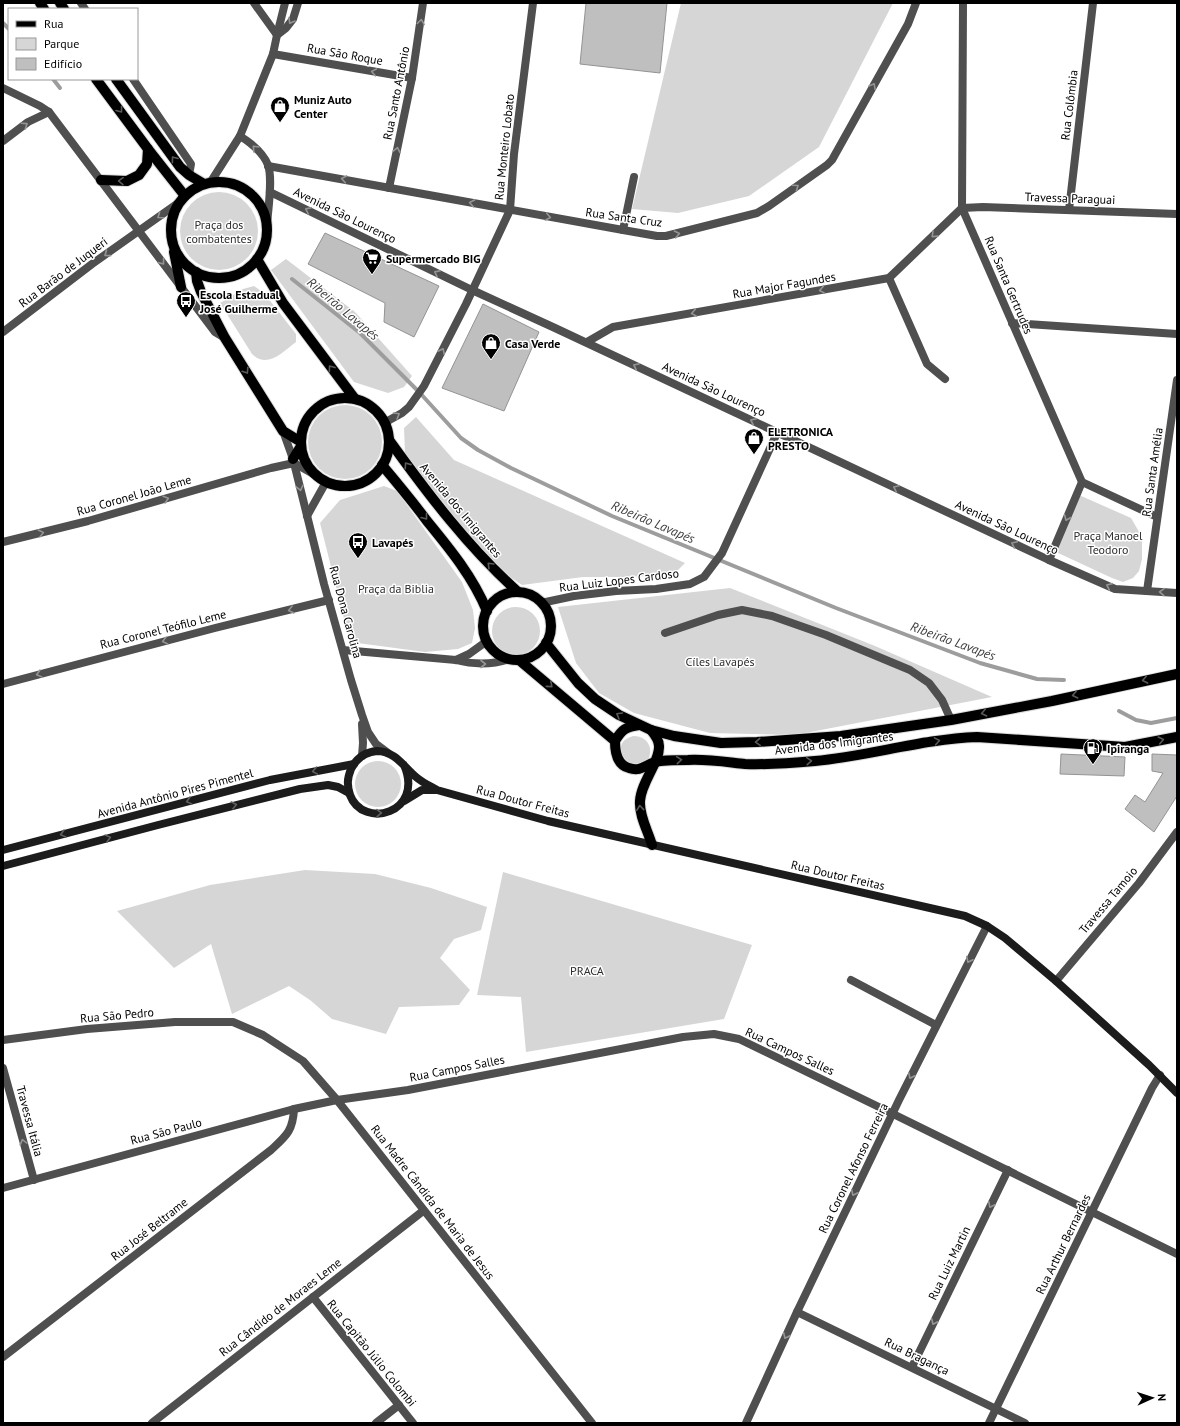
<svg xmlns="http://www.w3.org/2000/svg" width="1180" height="1426" viewBox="0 0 1180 1426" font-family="'PT Sans',sans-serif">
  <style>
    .green { fill: #d6d6d6 }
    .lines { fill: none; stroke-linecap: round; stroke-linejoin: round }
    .stream { stroke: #9d9d9d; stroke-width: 4 }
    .building { fill: #bfbfbf; stroke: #939393 }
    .primary-casing { stroke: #dbdbdb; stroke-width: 12 }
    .minor { stroke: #4f4f4f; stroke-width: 8 }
    .tertiary { stroke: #4f4f4f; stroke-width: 8 }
    .secondary { stroke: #1c1c1c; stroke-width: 8 }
    .primary { stroke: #000; stroke-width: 10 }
    .oneway { stroke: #959595 }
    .oneway2 { stroke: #595959 }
    .oneway3 { stroke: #606060 }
    .labels { text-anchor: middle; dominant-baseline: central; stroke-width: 3; stroke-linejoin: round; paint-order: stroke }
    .street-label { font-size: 12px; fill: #000; stroke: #fff }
    .poi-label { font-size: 12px; font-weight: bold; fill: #000; stroke: #fff; text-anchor: start }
    .park-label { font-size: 12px; fill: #2d2d2d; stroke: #fff }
    .water-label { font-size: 13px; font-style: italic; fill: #3e3e3e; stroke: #fff }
  </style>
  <rect width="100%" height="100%" fill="#fff"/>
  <!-- green -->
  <g class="green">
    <polygon points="681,3 893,3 819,147 749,196 678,213 632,209"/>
    <circle cx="219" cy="231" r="39"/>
    <polygon points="286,259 355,312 412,376 404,387 388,393 354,382 271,270"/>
    <path d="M254,286l10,7 32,41v8c-13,10 -29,27 -44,12l-32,-51 23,-14z"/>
    <circle cx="345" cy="442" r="37"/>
    <polygon points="416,417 454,460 685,563 673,575 624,577 583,577 522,585 484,559 405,453 404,428"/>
    <polygon points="384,486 397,491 462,582 473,610 475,628 472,643 458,649 425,652 350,642 320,523 340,500"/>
    <polygon points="1079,495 1131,518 1142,537 1142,559 1139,571 1133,578 1123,582 1112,578 1056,552"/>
    <polygon points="730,588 875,646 992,697 795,735 710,733 634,713 599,693 576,663 558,607"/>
    <circle cx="516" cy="631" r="24"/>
    <path d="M633,736c14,0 21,11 15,24l-13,7 -13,-8c-3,-12 -2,-19 11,-23z"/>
    <circle cx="378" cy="784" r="23"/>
    <polygon points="305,870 375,874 431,888 487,907 481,930 454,939 440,958 470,990 459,1005 399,1007 386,1034 332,1019 310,1000 289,986 232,1014 211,944 174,968 117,911 210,885"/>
    <polygon points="503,872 752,945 724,1019 526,1052 521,997 477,995"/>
  </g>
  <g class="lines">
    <!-- stream -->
    <g class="stream">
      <polyline points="3,23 9,29"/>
      <polyline points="53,79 60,88"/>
      <polyline points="292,279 360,333 420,393 461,438 478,450 511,468 612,516 836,608 980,663 1037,679 1064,680"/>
      <polyline points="1119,711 1136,720 1151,723 1177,718"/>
    </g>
  </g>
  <!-- building -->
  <g class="building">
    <polygon points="586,3 667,3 660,73 580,64"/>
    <polygon points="325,233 439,286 414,337 384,322 385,303 308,264"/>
    <polygon points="483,304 539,332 504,411 442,388"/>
    <polygon points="1061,754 1125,757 1124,776 1060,774"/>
    <polygon points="1152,754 1177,755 1177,796 1154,832 1125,809 1135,795 1145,802 1163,773 1152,771"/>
  </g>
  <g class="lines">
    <!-- primary casing -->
    <g class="primary-casing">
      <g id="primary">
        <polyline points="40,3 44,9"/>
        <polyline points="60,3 64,9"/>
        <polyline points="96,79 148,149 185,196"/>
        <polyline points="116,79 180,167 189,175 204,184"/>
        <polyline points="101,180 127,181 139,175 147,164 148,149"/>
        <circle cx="219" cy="230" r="48"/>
        <polyline points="174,252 181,287"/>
        <polyline points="257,259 283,303 355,399"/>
        <polyline points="196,272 197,281 201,292 225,338 283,431 301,442"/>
        <circle cx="345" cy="442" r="44"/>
        <path d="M389,440c39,54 79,107 129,152"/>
        <polyline points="293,459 301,446"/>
        <path d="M382,465c16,19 31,37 45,56 23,28 46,56 60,90"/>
        <circle cx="517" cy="626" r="34"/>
        <polyline points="546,643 578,683 595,699 619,715 651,730 674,736 721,743 757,742 841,736 951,720 1052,701 1177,674"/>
        <path d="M519,660l96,81c0,11 2,24 14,27 12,4 16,-3 26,-6 8,-2 24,-2 33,-2 19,-1 38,2 57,4 24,1 47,-1 70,-3 54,-5 108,-22 162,-24l148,10 52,-10"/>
        <path d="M651,730c4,5 8,10 8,16 1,16 -18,36 -19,55 -1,15 8,30 12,44"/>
        <path d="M615,741c7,-12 11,-14 24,-16"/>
      </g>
    </g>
    <!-- minor -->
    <g class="minor">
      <polyline points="81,3 85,9"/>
      <polyline points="254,3 277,35"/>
      <polyline points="963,3 962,208 1082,482 1049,560"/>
      <polyline points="277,35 285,3"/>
      <polyline points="273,54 412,78"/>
      <polyline points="133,79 191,164 189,175"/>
      <polyline points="3,141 28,122 49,112"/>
      <polyline points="389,188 412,78 423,3"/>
      <polyline points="1069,210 1093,3"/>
      <polyline points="623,230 634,177"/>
      <polyline points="889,278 927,364 945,379"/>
      <polyline points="1012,323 1177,334"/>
      <polyline points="587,342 613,327 889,278 962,208 983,207 1177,214"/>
      <polyline points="384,423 402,413 409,407 424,386 466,304 510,210 514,154 533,3"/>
      <polyline points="1082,482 1157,517"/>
      <polyline points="1147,591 1177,380"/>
      <polyline points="541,603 574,596 616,591 656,589 690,584 704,577 722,553 777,433"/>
      <polyline points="665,633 718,615 742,610 772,616 826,635 910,670 929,683 942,700 951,720"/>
      <polyline points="851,980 936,1025"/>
      <polyline points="3,1040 87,1029 175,1022 233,1022 263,1035 303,1061 337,1100 592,1423"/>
      <polyline points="3,1068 34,1180"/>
      <polyline points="3,1188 294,1109 337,1100 408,1090 683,1037 714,1034 739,1039 881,1108 1177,1254"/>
      <polyline points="313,1297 413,1423"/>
      <polyline points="797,1312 1025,1423"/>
      <path d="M3,1357l268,-207c15,-14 22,-19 23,-41"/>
      <polyline points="912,1367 1008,1170"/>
      <polyline points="152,1423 423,1211"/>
      <polyline points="376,1423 399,1405"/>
      <polyline points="746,1423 797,1312 899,1100 987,926"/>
    </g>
    <!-- tertiary -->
    <g class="tertiary">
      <polyline points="3,88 40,106 49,112 215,332 225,338"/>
      <path d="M240,136c11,7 23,16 28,29 5,13 0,45 -1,60"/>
      <polyline points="268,166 623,230 657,236 666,236 757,213 769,206 827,165 832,160 908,24 916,3"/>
      <polyline points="210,183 240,136 273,54 277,35 286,28 293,19 298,3"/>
      <polyline points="270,192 472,290 555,328 1049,560 1115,589 1177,593"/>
      <polyline points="3,332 92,264 181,201"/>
      <polyline points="283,431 293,459 324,584 351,680 362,715 368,732 376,744 388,753"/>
      <polyline points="307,516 326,482"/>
      <polyline points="3,542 88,521 271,468 294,463 317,476"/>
      <path d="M343,650l113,10c19,5 35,5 53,-1"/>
      <polyline points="456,660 469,654 487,641"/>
      <polyline points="3,684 215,628 329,600"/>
      <polyline points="362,756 363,743 362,724"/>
      <polyline points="1056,981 1139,883 1177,832"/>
      <polyline points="989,1423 1152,1088 1160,1075"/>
    </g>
    <!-- secondary -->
    <g class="secondary">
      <path d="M404,765c21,48 -41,65 -54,30 -3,-10 -3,-16 1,-26 5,-10 14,-17 26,-18 18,0 27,16 39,26 7,6 14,9 21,13l111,31 417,95 22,10 18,12 51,43 93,84 28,28"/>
      <polyline points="404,801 422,790 435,790"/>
      <polyline points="3,850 270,780 354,764"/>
      <polyline points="3,866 158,825 300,789 328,785 338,787 349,793"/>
    </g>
    <!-- primary -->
    <use href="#primary" class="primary"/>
  </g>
  <!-- one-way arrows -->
  <defs><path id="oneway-chevron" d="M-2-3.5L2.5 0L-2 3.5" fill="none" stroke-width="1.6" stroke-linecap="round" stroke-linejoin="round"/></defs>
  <g class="oneway">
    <use href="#oneway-chevron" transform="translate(291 21) rotate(120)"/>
    <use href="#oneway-chevron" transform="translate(421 22) rotate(-82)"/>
    <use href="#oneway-chevron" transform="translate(374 72) rotate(-170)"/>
    <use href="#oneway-chevron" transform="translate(873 86) rotate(-61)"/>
    <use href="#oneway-chevron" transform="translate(25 125) rotate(-34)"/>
    <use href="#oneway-chevron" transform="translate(255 148) rotate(-134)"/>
    <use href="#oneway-chevron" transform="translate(397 150) rotate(-78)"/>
    <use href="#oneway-chevron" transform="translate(344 179) rotate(-169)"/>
    <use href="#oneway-chevron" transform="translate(796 187) rotate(-35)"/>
    <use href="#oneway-chevron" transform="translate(472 203) rotate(-169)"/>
    <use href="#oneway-chevron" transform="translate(308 210) rotate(-154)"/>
    <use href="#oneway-chevron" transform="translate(160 216) rotate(145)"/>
    <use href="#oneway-chevron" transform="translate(548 217) rotate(10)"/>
    <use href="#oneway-chevron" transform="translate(677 234) rotate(-12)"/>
    <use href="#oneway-chevron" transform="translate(934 235) rotate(136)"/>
    <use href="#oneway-chevron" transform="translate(107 254) rotate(144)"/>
    <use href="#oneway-chevron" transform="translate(162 262) rotate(53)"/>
    <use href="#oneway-chevron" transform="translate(437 273) rotate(-154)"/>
    <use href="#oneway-chevron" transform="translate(822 290) rotate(170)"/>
    <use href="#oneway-chevron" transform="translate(694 313) rotate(170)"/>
    <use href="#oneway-chevron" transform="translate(442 351) rotate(-64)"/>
    <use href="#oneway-chevron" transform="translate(636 366) rotate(-155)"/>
    <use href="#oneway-chevron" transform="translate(397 415) rotate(-30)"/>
    <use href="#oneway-chevron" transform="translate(753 421) rotate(-155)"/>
    <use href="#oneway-chevron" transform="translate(300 488) rotate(76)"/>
    <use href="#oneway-chevron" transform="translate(896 488) rotate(-155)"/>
    <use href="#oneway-chevron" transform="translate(166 499) rotate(-16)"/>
    <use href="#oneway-chevron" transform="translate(1067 518) rotate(113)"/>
    <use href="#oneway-chevron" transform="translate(41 533) rotate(-14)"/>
    <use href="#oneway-chevron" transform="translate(1014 544) rotate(-155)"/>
    <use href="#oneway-chevron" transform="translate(1109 586) rotate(-156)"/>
    <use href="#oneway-chevron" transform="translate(1162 592) rotate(-177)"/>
    <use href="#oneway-chevron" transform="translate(291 610) rotate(166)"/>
    <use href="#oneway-chevron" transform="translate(165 641) rotate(166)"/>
    <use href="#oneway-chevron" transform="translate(483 664)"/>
    <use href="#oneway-chevron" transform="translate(39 674) rotate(165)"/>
    <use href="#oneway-chevron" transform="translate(969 960) rotate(117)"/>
    <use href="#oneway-chevron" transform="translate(911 1076) rotate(116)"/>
    <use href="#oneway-chevron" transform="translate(23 1142) rotate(-105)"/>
    <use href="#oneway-chevron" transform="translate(854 1193) rotate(116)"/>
    <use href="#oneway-chevron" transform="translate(991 1205) rotate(116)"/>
    <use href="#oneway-chevron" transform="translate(934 1322) rotate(116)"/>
    <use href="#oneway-chevron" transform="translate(786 1336) rotate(115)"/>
  </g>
  <g class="oneway2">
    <use href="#oneway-chevron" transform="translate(120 110) rotate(53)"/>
    <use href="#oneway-chevron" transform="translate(174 159) rotate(-127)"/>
    <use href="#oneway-chevron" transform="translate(121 181) rotate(-179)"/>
    <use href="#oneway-chevron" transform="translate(331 368) rotate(-126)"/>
    <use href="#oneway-chevron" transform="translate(246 371) rotate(57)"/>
    <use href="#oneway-chevron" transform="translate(407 465) rotate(-125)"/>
    <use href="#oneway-chevron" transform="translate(425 517) rotate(52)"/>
    <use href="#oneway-chevron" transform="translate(490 565) rotate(-135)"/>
    <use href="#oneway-chevron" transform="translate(1145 680) rotate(169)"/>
    <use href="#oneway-chevron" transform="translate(550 685) rotate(41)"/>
    <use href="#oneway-chevron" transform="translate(1075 695) rotate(167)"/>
    <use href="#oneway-chevron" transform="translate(984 713) rotate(168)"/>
    <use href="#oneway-chevron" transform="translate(619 715) rotate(-150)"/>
    <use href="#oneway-chevron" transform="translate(1161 740) rotate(-13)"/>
    <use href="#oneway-chevron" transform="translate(937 741) rotate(-10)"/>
    <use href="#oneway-chevron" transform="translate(758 742) rotate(177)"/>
    <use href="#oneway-chevron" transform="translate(679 760) rotate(-5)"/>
    <use href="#oneway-chevron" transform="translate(809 761) rotate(-4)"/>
    <use href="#oneway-chevron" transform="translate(640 808) rotate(-96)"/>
  </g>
  <g class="oneway3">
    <use href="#oneway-chevron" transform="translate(315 771) rotate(170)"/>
    <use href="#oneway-chevron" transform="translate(189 801) rotate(165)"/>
    <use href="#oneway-chevron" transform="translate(234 805) rotate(-14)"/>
    <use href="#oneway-chevron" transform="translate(379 813) rotate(-1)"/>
    <use href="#oneway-chevron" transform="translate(63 834) rotate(165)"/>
    <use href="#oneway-chevron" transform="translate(108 838) rotate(-15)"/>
  </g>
  <!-- icons -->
  <defs>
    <g id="shop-pin" transform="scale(1)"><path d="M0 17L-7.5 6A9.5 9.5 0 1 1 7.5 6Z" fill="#000" stroke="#fff"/><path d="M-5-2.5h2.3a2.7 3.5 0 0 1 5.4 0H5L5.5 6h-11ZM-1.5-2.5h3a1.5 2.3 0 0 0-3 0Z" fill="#fff"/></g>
    <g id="supermarket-pin" transform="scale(1)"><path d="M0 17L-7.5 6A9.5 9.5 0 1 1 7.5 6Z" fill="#000" stroke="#fff"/><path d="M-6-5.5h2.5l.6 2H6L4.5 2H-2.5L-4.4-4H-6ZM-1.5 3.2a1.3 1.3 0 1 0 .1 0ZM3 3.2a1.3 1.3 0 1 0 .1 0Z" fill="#fff"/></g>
    <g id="bus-pin" transform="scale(1)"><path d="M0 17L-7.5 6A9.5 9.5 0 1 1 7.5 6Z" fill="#000" stroke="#fff"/><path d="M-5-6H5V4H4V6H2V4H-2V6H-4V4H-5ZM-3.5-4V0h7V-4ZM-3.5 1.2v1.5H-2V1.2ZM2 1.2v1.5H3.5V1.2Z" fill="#fff"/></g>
    <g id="fuel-pin" transform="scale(1)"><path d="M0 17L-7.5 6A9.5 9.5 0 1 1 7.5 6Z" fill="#000" stroke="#fff"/><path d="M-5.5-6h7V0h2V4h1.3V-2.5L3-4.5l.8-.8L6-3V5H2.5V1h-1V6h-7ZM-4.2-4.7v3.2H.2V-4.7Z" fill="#fff"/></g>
  </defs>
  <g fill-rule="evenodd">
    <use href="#shop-pin" x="280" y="106"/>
    <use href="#supermarket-pin" x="372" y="258"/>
    <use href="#bus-pin" x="186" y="301"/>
    <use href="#shop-pin" x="491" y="343"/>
    <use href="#shop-pin" x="754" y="438"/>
    <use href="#bus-pin" x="358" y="542"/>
    <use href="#fuel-pin" x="1093" y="748"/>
  </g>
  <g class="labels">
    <!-- street labels -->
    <g class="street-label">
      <text transform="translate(345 54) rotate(10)">Rua São Roque</text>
      <text transform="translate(396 93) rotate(-79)">Rua Santo Antônio</text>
      <text transform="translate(1069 105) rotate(-83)">Rua Colômbia</text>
      <text transform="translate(504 147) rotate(-84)">Rua Monteiro Lobato</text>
      <text transform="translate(1070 198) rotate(2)">Travessa Paraguai</text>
      <text transform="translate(345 215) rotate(26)">Avenida São Lourenço</text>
      <text transform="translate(624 217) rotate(8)">Rua Santa Cruz</text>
      <text transform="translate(63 272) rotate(-37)">Rua Barão de Juqueri</text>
      <text transform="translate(784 285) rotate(-10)">Rua Major Fagundes</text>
      <text transform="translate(1009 285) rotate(67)">Rua Santa Gertrudes</text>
      <text transform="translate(714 389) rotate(25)">Avenida São Lourenço</text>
      <text transform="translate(1152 472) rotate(-82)">Rua Santa Amélia</text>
      <text transform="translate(134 495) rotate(-16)">Rua Coronel João Leme</text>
      <text transform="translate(461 510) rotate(50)">Avenida dos Imigrantes</text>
      <text transform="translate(1007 527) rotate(25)">Avenida São Lourenço</text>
      <text transform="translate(619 580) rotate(-7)">Rua Luiz Lopes Cardoso</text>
      <text transform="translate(346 612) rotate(75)">Rua Dona Carolina</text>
      <text transform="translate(163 629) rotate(-14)">Rua Coronel Teófilo Leme</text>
      <text transform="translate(834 743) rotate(-7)">Avenida dos Imigrantes</text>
      <text transform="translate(175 793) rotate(-15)">Avenida Antônio Pires Pimentel</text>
      <text transform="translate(523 801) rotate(15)">Rua Doutor Freitas</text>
      <text transform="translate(838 875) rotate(13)">Rua Doutor Freitas</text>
      <text transform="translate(1108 900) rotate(-50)">Travessa Tamoio</text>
      <text transform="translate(117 1015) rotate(-5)">Rua São Pedro</text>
      <text transform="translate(790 1051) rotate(25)">Rua Campos Salles</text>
      <text transform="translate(457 1068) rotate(-11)">Rua Campos Salles</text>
      <text transform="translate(30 1121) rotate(75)">Travessa Itália</text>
      <text transform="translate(166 1131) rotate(-15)">Rua São Paulo</text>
      <text transform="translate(853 1168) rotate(-64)">Rua Coronel Afonso Ferreira</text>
      <text transform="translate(433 1202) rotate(52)">Rua Madre Cândida de Maria de Jesus</text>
      <text transform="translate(149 1229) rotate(-38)">Rua José Beltrame</text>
      <text transform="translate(1063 1244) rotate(-64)">Rua Arthur Bernardes</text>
      <text transform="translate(949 1263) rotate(-64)">Rua Luiz Martin</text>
      <text transform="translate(280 1307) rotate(-38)">Rua Cândido de Moraes Leme</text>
      <text transform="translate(372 1353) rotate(51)">Rua Capitão Júlio Colombi</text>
      <text transform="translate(917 1356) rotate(26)">Rua Bragança</text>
    </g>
    <!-- poi labels -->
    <g class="poi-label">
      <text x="294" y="99">Muniz Auto<tspan x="294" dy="14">Center</tspan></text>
      <text x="386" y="258">Supermercado BIG</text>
      <text x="200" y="294">Escola Estadual<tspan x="200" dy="14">José Guilherme</tspan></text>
      <text x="505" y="343">Casa Verde</text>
      <text x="768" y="431">ELETRONICA<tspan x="768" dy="14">PRESTO</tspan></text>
      <text x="372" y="542">Lavapés</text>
      <text x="1107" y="748">Ipiranga</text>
    </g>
    <!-- park labels -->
    <g class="park-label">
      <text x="219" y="224">Praça dos<tspan x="219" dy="14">combatentes</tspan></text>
      <text x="1108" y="535">Praça Manoel<tspan x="1108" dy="14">Teodoro</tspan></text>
      <text x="396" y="588">Praça da Biblia</text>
      <text x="720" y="661">Cíles Lavapés</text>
      <text x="587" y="970">PRACA</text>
    </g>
    <!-- water labels -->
    <g class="water-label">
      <text transform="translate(343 309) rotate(40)">Ribeirão Lavapés</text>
      <text transform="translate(653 522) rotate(23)">Ribeirão Lavapés</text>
      <text transform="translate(953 641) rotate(20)">Ribeirão Lavapés</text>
    </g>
  </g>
  <!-- border -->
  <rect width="1180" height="1426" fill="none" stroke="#000000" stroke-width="8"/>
  <!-- legend -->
  <rect x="8" y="8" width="130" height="72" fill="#ffffff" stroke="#999999"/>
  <rect x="16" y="21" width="20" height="6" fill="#000000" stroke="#999999"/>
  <text x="44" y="28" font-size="12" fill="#000000">Rua</text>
  <rect x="16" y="38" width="20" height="12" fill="#d6d6d6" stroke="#999999"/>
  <text x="44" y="48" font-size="12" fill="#000000">Parque</text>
  <rect x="16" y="58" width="20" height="12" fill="#bfbfbf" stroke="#999999"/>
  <text x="44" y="68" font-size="12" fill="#000000">Edifício</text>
  <!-- north arrow -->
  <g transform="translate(1152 1398) rotate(87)" stroke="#ffffff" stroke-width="3" paint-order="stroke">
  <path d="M0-3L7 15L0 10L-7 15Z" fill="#000000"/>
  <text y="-6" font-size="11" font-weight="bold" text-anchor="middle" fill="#000000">N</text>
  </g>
</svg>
